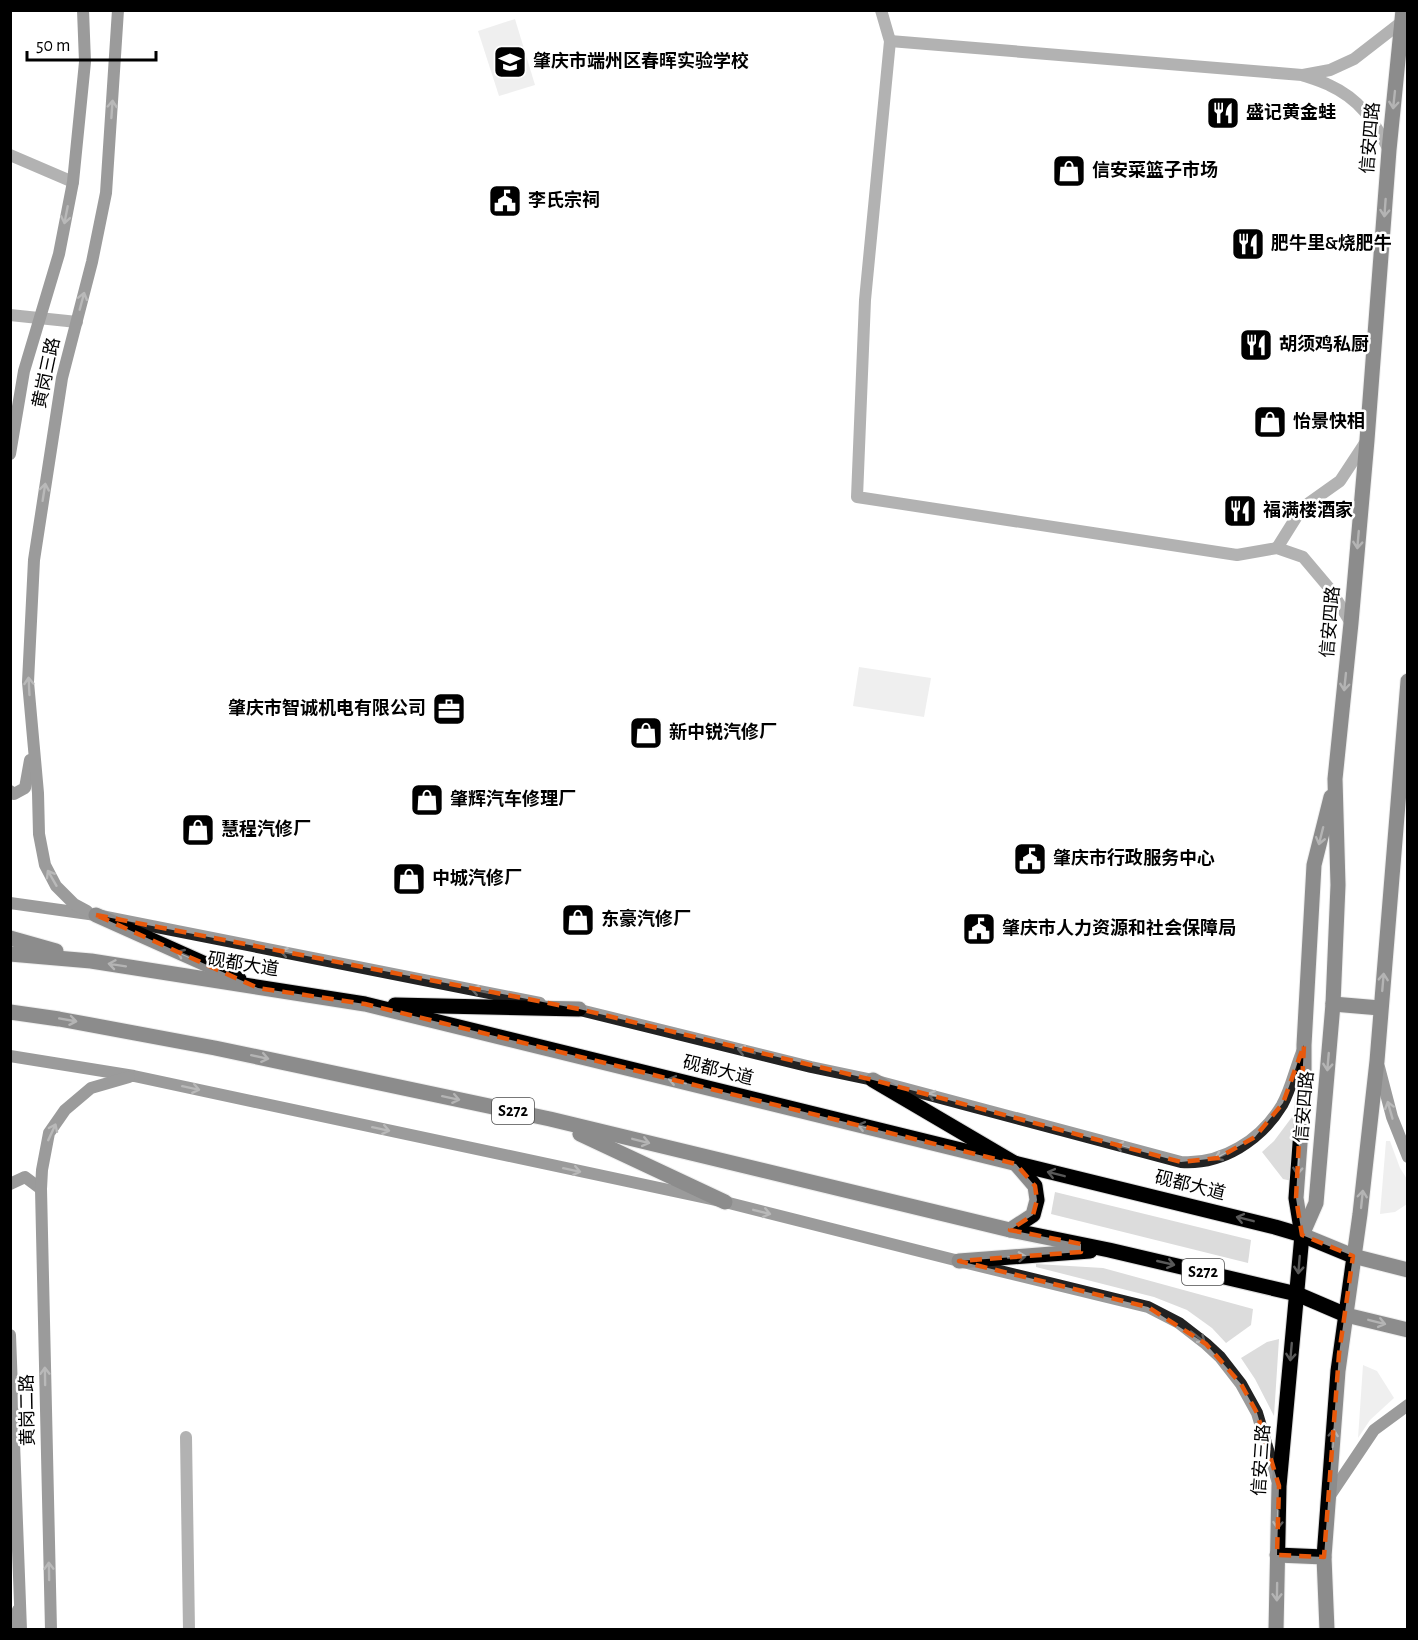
<svg xmlns="http://www.w3.org/2000/svg" width="1418" height="1640" viewBox="0 0 1418 1640" font-family="'Alegreya Sans','Noto Sans SC',sans-serif">
  <style>
    .green { fill: #dcdcdc }
    .lines { fill: none; stroke-linecap: round; stroke-linejoin: round }
    .primary-casing { stroke: #dbdbdb; stroke-width: 17 }
    .street { stroke: #555; stroke-width: 12 }
    .secondary { stroke: #222; stroke-width: 12 }
    .primary { stroke: #000; stroke-width: 15 }
    .oneway { stroke: #595959 }
    .oneway2 { stroke: #646464 }
    .marked { fill: none; stroke: #e8590c; stroke-width: 4.5; stroke-dasharray: 12 8; stroke-linejoin: round }
    .labels { text-anchor: middle; dominant-baseline: central; stroke-width: 5; stroke-linejoin: round; paint-order: stroke }
    .shield { fill: #fff; stroke: #4c4c4c; stroke-width: 1.5 }
    .shield-label { font-size: 16px; font-weight: bold; fill: #000 }
    .poi-label { font-size: 18px; font-weight: bold; fill: #000; stroke: #fff; text-anchor: start }
    .street-label { font-size: 18px; fill: #000; stroke: #fff }
  </style>
  <rect width="100%" height="100%" fill="#fff"/>
  <!-- green -->
  <g class="green">
    <polygon points="515,19 535,85 499,96 478,31"/>
    <polygon points="859,667 931,678 924,717 853,706"/>
    <polygon points="1298,1109 1292,1181 1283,1179 1262,1152 1274,1141"/>
    <polygon points="1386,1141 1390,1141 1400,1168 1407,1179 1407,1204 1395,1212 1380,1214"/>
    <polygon points="1055,1192 1251,1240 1248,1263 1051,1214"/>
    <polygon points="1036,1264 1103,1268 1253,1309 1251,1325 1226,1343 1212,1328 1187,1310 1154,1297 1036,1267"/>
    <polygon points="1279,1339 1274,1416 1255,1379 1241,1358 1267,1342"/>
    <polygon points="1363,1365 1377,1371 1394,1398 1370,1420 1358,1438"/>
  </g>
  <g class="lines">
    <!-- primary casing -->
    <g class="primary-casing">
      <g id="primary">
        <polyline points="96,915 239,979"/>
        <polyline points="10,938 56,951"/>
        <polyline points="10,954 91,961 365,1004 1275,1227 1302,1235 1353,1256 1408,1270"/>
        <polyline points="1333,1004 1380,1008"/>
        <polyline points="395,1005 579,1009"/>
        <polyline points="10,1012 59,1019 215,1048 550,1119 1010,1230 1109,1250 1297,1294 1346,1315 1408,1330"/>
        <polyline points="873,1080 1016,1164 1035,1186 1037,1200 1033,1215 1010,1230"/>
        <polyline points="580,1134 725,1202"/>
        <polyline points="1302,1235 1316,1203 1333,1004 1338,885 1335,779 1351,623 1367,440 1389,150 1403,10"/>
        <polyline points="959,1261 1090,1251"/>
        <polyline points="1277,1555 1324,1557"/>
        <polyline points="1276,1630 1279,1486 1302,1235 1296,1198 1304,1089 1304,1045 1314,865 1331,797"/>
        <polyline points="1327,1630 1324,1557 1338,1371 1360,1214 1377,1061 1408,681"/>
      </g>
    </g>
    <!-- street -->
    <g class="street">
      <polyline points="881,10 890,41 865,300 857,497 1237,555 1277,548 1303,557 1330,589 1351,623"/>
      <path d="M890,41l412,34c9,3 19,6 27,10 31,14 45,36 60,65"/>
      <polyline points="1303,75 1330,70 1354,59 1403,21"/>
      <polyline points="10,155 73,182"/>
      <polyline points="10,315 77,322"/>
      <polyline points="1277,548 1302,508 1340,481 1367,440"/>
      <polyline points="186,1437 189,1630"/>
    </g>
    <!-- secondary -->
    <g class="secondary">
      <polyline points="10,454 24,371 59,254 73,182 85,62 83,10"/>
      <polyline points="10,791 14,794 25,788 30,760"/>
      <polyline points="10,903 96,915 540,1003"/>
      <polyline points="87,911 74,904 56,886 45,865 39,834 38,793 28,682 34,560 62,378 92,262 106,193 118,10"/>
      <path d="M572,1008l239,59 62,13 308,82c41,3 80,-22 101,-57 9,-16 13,-36 20,-53"/>
      <polyline points="10,1056 134,1076 725,1202 959,1261 1148,1307 1179,1323 1206,1344 1220,1357 1241,1384 1257,1413 1277,1480"/>
      <polyline points="1379,1067 1392,1117 1408,1157"/>
      <polyline points="10,1184 25,1177 41,1189"/>
      <polyline points="10,1335 21,1630"/>
      <polyline points="1329,1497 1374,1430 1408,1405"/>
      <polyline points="11,1630 18,1610"/>
      <polyline points="51,1630 41,1189 42,1170 49,1133 65,1110 91,1088 129,1077"/>
    </g>
    <!-- primary -->
    <use href="#primary" class="primary"/>
  </g>
  <!-- one-way arrows -->
  <defs><path id="oneway-shaft" d="M-6 0H5M1.5-3L5.5 0L1.5 3" fill="none" stroke-width="1.6" stroke-linecap="round" stroke-linejoin="round" transform="scale(1.5)"/></defs>
  <g class="oneway">
    <use href="#oneway-shaft" transform="translate(1394 100) rotate(96)"/>
    <use href="#oneway-shaft" transform="translate(1385 208) rotate(94)"/>
    <use href="#oneway-shaft" transform="translate(1358 540) rotate(95)"/>
    <use href="#oneway-shaft" transform="translate(1345 682) rotate(96)"/>
    <use href="#oneway-shaft" transform="translate(1321 836) rotate(104)"/>
    <use href="#oneway-shaft" transform="translate(185 955) rotate(-156)"/>
    <use href="#oneway-shaft" transform="translate(117 965) rotate(-171)"/>
    <use href="#oneway-shaft" transform="translate(1383 982) rotate(-85)"/>
    <use href="#oneway-shaft" transform="translate(68 1020) rotate(10)"/>
    <use href="#oneway-shaft" transform="translate(260 1057) rotate(12)"/>
    <use href="#oneway-shaft" transform="translate(1328 1062) rotate(95)"/>
    <use href="#oneway-shaft" transform="translate(677 1081) rotate(-166)"/>
    <use href="#oneway-shaft" transform="translate(451 1098) rotate(12)"/>
    <use href="#oneway-shaft" transform="translate(866 1127) rotate(-166)"/>
    <use href="#oneway-shaft" transform="translate(641 1141) rotate(14)"/>
    <use href="#oneway-shaft" transform="translate(1298 1166) rotate(95)"/>
    <use href="#oneway-shaft" transform="translate(1056 1174) rotate(-166)"/>
    <use href="#oneway-shaft" transform="translate(1362 1199) rotate(-84)"/>
    <use href="#oneway-shaft" transform="translate(1245 1219) rotate(-166)"/>
    <use href="#oneway-shaft" transform="translate(1017 1257) rotate(-5)"/>
    <use href="#oneway-shaft" transform="translate(1166 1263) rotate(13)"/>
    <use href="#oneway-shaft" transform="translate(1299 1265) rotate(95)"/>
    <use href="#oneway-shaft" transform="translate(1377 1322) rotate(14)"/>
    <use href="#oneway-shaft" transform="translate(1291 1352) rotate(95)"/>
    <use href="#oneway-shaft" transform="translate(1333 1438) rotate(-86)"/>
    <use href="#oneway-shaft" transform="translate(1278 1520) rotate(92)"/>
    <use href="#oneway-shaft" transform="translate(1277 1592) rotate(91)"/>
  </g>
  <g class="oneway2">
    <use href="#oneway-shaft" transform="translate(112 109) rotate(-86)"/>
    <use href="#oneway-shaft" transform="translate(66 215) rotate(101)"/>
    <use href="#oneway-shaft" transform="translate(82 301) rotate(-75)"/>
    <use href="#oneway-shaft" transform="translate(44 492) rotate(-81)"/>
    <use href="#oneway-shaft" transform="translate(29 686) rotate(-93)"/>
    <use href="#oneway-shaft" transform="translate(52 878) rotate(-120)"/>
    <use href="#oneway-shaft" transform="translate(289 953) rotate(-169)"/>
    <use href="#oneway-shaft" transform="translate(480 991) rotate(-168)"/>
    <use href="#oneway-shaft" transform="translate(746 1051) rotate(-166)"/>
    <use href="#oneway-shaft" transform="translate(191 1088) rotate(12)"/>
    <use href="#oneway-shaft" transform="translate(936 1096) rotate(-165)"/>
    <use href="#oneway-shaft" transform="translate(1390 1110) rotate(-106)"/>
    <use href="#oneway-shaft" transform="translate(381 1129) rotate(12)"/>
    <use href="#oneway-shaft" transform="translate(52 1132) rotate(-65)"/>
    <use href="#oneway-shaft" transform="translate(1124 1147) rotate(-165)"/>
    <use href="#oneway-shaft" transform="translate(1223 1155) rotate(156)"/>
    <use href="#oneway-shaft" transform="translate(572 1170) rotate(12)"/>
    <use href="#oneway-shaft" transform="translate(762 1212) rotate(14)"/>
    <use href="#oneway-shaft" transform="translate(1198 1337) rotate(38)"/>
    <use href="#oneway-shaft" transform="translate(45 1376) rotate(-91)"/>
    <use href="#oneway-shaft" transform="translate(49 1571) rotate(-91)"/>
  </g>
  <!-- marked area -->
  <path d="M0 0H1418V1640H0ZM96,915l483,94 294,71 308,82 37,-4 37,-21 28,-34 21,-58 -8,153 6,37 51,21 -14,98 -15,203 -47,-2 2,-69 -22,-73 -16,-29 -35,-40 -58,-37 -189,-46 122,-9v-8l-71,-14 23,-15 4,-15 -2,-14 -19,-22 -651,-160 -107,-16z" fill="#fff" fill-opacity=".55" fill-rule="evenodd"/>
  <path class="marked" d="M96,915l483,94 294,71 308,82 37,-4 37,-21 28,-34 21,-58 -8,153 6,37 51,21 -14,98 -15,203 -47,-2 2,-69 -22,-73 -16,-29 -35,-40 -58,-37 -189,-46 122,-9v-8l-71,-14 23,-15 4,-15 -2,-14 -19,-22 -651,-160 -107,-16z"/>
  <!-- icons -->
  <defs>
    <g id="school-square" transform="scale(1.725)"><rect x="-9" y="-9" width="18" height="18" rx="4" fill="#000" stroke="#fff"/><path d="M0-5L7-2L0 1L-7-2ZM-4 1L0 2.5L4 1V4Q0 6-4 4Z" fill="#fff"/></g>
    <g id="restaurant-square" transform="scale(1.725)"><rect x="-9" y="-9" width="18" height="18" rx="4" fill="#000" stroke="#fff"/><path d="M-5-6h1v4h1v-4h1v4h1v-4h1v5L-1.5 .5V6h-2V.5L-5-1ZM5-6V6H3V1.5H1.5Q1.5-4 5-6Z" fill="#fff"/></g>
    <g id="shop-square" transform="scale(1.725)"><rect x="-9" y="-9" width="18" height="18" rx="4" fill="#000" stroke="#fff"/><path d="M-5-2.5h2.3a2.7 3.5 0 0 1 5.4 0H5L5.5 6h-11ZM-1.5-2.5h3a1.5 2.3 0 0 0-3 0Z" fill="#fff"/></g>
    <g id="civic-square" transform="scale(1.725)"><rect x="-9" y="-9" width="18" height="18" rx="4" fill="#000" stroke="#fff"/><path d="M-.6-6.5H3V-4.5H.6V-3L4-1V1h2V6H-6V1h2V-1L-.6-3ZM-1.2 2.5V6h2.4V2.5Z" fill="#fff"/></g>
    <g id="office-square" transform="scale(1.725)"><rect x="-9" y="-9" width="18" height="18" rx="4" fill="#000" stroke="#fff"/><path d="M-6-3h4V-5.5h4V-3h4V5H-6ZM-1-4.5V-3h2v-1.5ZM-6 0V1H6V0Z" fill="#fff"/></g>
  </defs>
  <g fill-rule="evenodd">
    <use href="#school-square" x="510" y="62"/>
    <use href="#restaurant-square" x="1223" y="113"/>
    <use href="#shop-square" x="1069" y="171"/>
    <use href="#civic-square" x="505" y="201"/>
    <use href="#restaurant-square" x="1248" y="244"/>
    <use href="#restaurant-square" x="1256" y="345"/>
    <use href="#shop-square" x="1270" y="422"/>
    <use href="#restaurant-square" x="1240" y="511"/>
    <use href="#office-square" x="449" y="709"/>
    <use href="#shop-square" x="646" y="733"/>
    <use href="#shop-square" x="427" y="800"/>
    <use href="#shop-square" x="198" y="830"/>
    <use href="#civic-square" x="1030" y="859"/>
    <use href="#shop-square" x="409" y="879"/>
    <use href="#shop-square" x="578" y="920"/>
    <use href="#civic-square" x="979" y="929"/>
  </g>
  <g class="labels">
    <!-- shield labels -->
    <g class="shield">
      <rect x="492" y="1098" width="42" height="26" rx="4.5"/>
      <rect x="1182" y="1259" width="42" height="26" rx="4.5"/>
    </g>
    <g class="shield-label">
      <text x="513" y="1111">S272</text>
      <text x="1203" y="1272">S272</text>
    </g>
    <!-- poi labels -->
    <g class="poi-label">
      <text x="533" y="62">肇庆市端州区春晖实验学校</text>
      <text x="1246" y="113">盛记黄金蛙</text>
      <text x="1092" y="171">信安菜篮子市场</text>
      <text x="528" y="201">李氏宗祠</text>
      <text x="1271" y="244">肥牛里&amp;烧肥牛</text>
      <text x="1279" y="345">胡须鸡私厨</text>
      <text x="1293" y="422">怡景快相</text>
      <text x="1263" y="511">福满楼酒家</text>
      <text x="426" y="709" text-anchor="end">肇庆市智诚机电有限公司</text>
      <text x="669" y="733">新中锐汽修厂</text>
      <text x="450" y="800">肇辉汽车修理厂</text>
      <text x="221" y="830">慧程汽修厂</text>
      <text x="1053" y="859">肇庆市行政服务中心</text>
      <text x="432" y="879">中城汽修厂</text>
      <text x="601" y="920">东豪汽修厂</text>
      <text x="1002" y="929">肇庆市人力资源和社会保障局</text>
    </g>
    <!-- street labels -->
    <g class="street-label">
      <text transform="translate(1371 138) rotate(-85)">信安四路</text>
      <text transform="translate(47 373) rotate(-78)">黄岗三路</text>
      <text transform="translate(1331 622) rotate(-85)">信安四路</text>
      <text transform="translate(243 965) rotate(9)">砚都大道</text>
      <text transform="translate(718 1071) rotate(14)">砚都大道</text>
      <text transform="translate(1305 1107) rotate(-85)">信安四路</text>
      <text transform="translate(1190 1186) rotate(14)">砚都大道</text>
      <text transform="translate(28 1410) rotate(-91)">黄岗二路</text>
      <text transform="translate(1262 1460) rotate(-86)">信安三路</text>
    </g>
  </g>
  <!-- border -->
  <rect width="1418" height="1640" fill="none" stroke="#000000" stroke-width="24"/>
  <!-- scale -->
  <path d="M27 51v9h129v-9" fill="none" stroke="#000000" stroke-width="3"/>
  <text x="36" y="51" font-size="18" fill="#000000" stroke="#ffffff" stroke-width="4.5" paint-order="stroke">50 m</text>
</svg>
